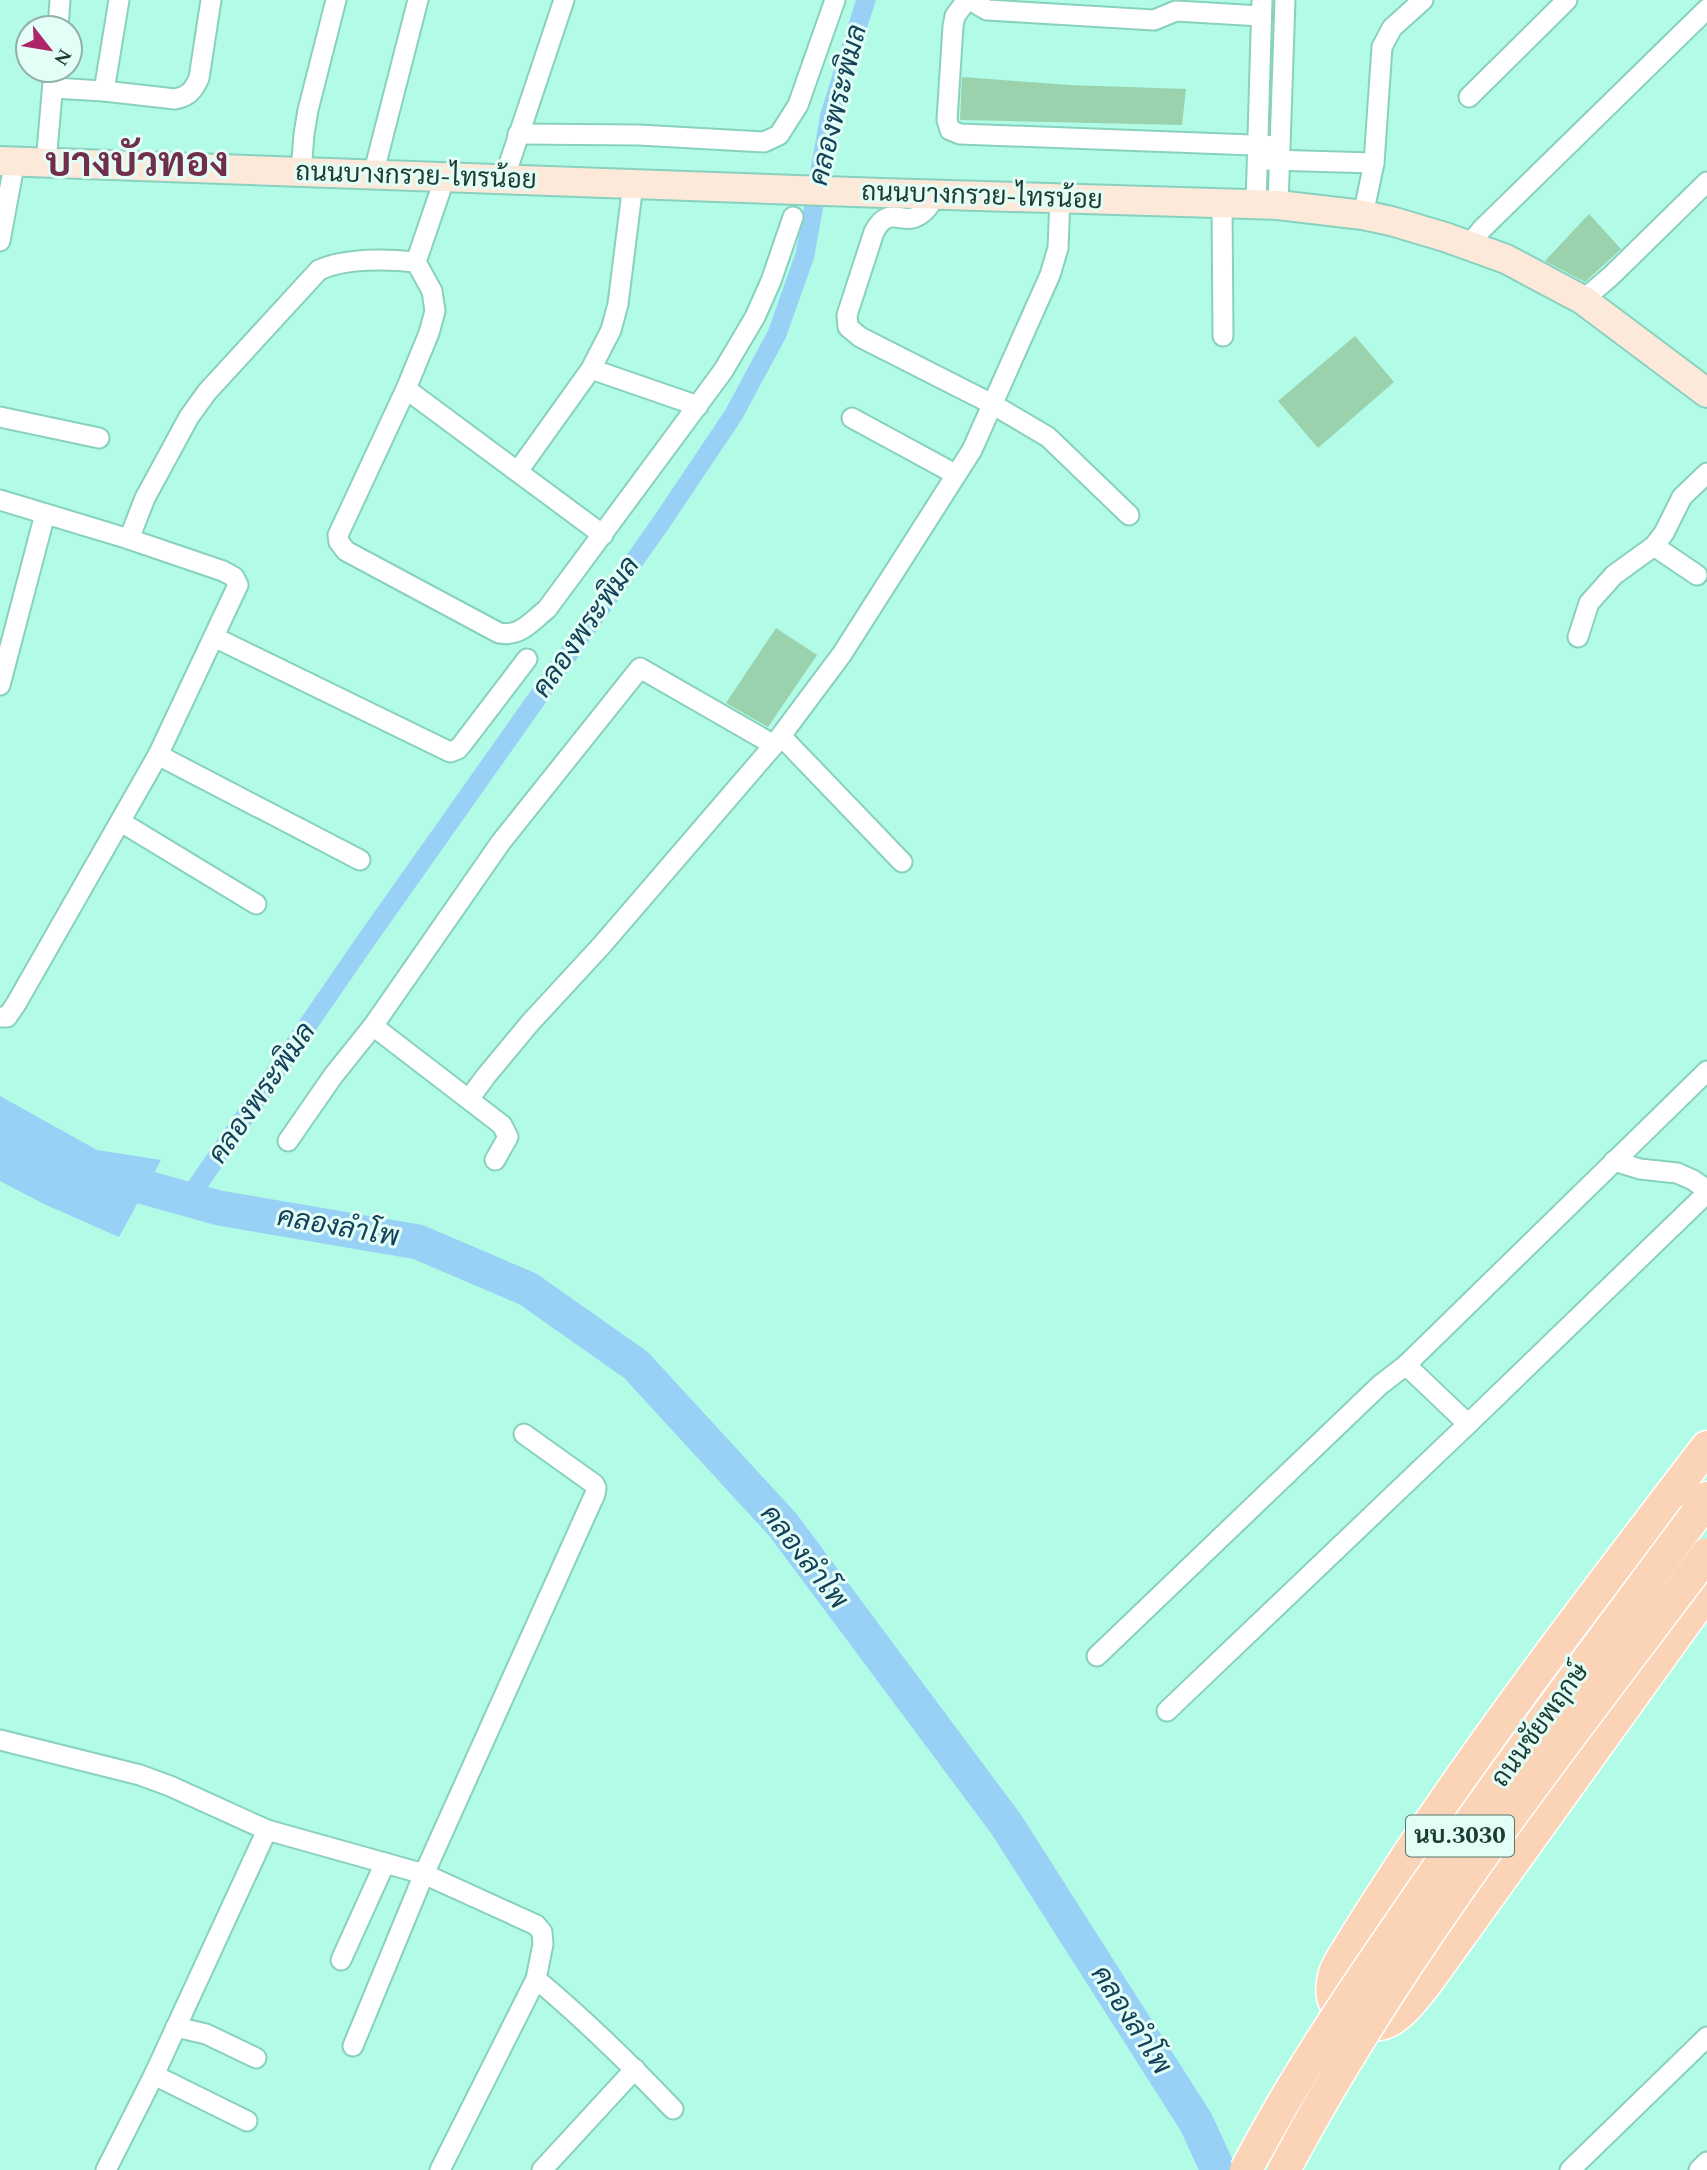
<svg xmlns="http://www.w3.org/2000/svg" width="1707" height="2170" viewBox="0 0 1707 2170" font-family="Spectral,Sarabun,serif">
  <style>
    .water { fill: #98d1f5 }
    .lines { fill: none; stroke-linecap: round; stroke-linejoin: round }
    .canal { stroke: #98d1f5; stroke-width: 19 }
    .river { stroke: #98d1f5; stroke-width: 35 }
    .building { fill: #99d2ad }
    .minor-casing { stroke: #88d1be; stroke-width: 23 }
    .secondary-casing { stroke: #88d1be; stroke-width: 32 }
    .primary-casing { stroke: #fff; stroke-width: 35 }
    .minor { stroke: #fff; stroke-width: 19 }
    .secondary { stroke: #fde9da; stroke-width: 28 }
    .primary { stroke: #fbd3b6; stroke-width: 32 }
    .primary-bridge-casing { stroke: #fff; stroke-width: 35; stroke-linecap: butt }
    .primary-bridge { stroke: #fbd3b6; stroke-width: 32 }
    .labels { text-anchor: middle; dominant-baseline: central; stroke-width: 6; stroke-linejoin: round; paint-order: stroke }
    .shield { fill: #e2fef6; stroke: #57766e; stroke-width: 2 }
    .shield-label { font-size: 24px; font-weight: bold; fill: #1c3b33 }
    .street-label { font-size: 26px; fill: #1c3b33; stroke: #e2fef6 }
    .water-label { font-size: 28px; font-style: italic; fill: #144159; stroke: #e2fef6 }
    .town-label { font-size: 40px; font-weight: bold; fill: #702e4a; stroke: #e2fef6 }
  </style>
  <rect width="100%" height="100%" fill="#b1fbe7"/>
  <!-- water -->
  <polygon class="water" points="0,1096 97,1150 161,1160 119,1237 44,1204 0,1181"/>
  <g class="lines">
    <!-- canal -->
    <polyline class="canal" points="188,1199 365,942 663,520 734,414 777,334 805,255 830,114 866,0"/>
    <!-- river -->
    <polyline class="river" points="101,1175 219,1208 418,1242 528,1289 636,1365 783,1525 1006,1824 1196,2122 1218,2170"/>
  </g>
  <!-- building -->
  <g class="building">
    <polygon points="962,77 1069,85 1186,89 1182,125 960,120"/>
    <polygon points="1589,214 1621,249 1585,282 1545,261"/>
    <polygon points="1355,336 1394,382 1318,448 1278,401"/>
    <polygon points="776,628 817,655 768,727 726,703"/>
  </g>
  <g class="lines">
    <!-- minor casing -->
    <g class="minor-casing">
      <g id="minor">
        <polyline points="967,0 955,16 953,26 947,120 950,130 960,134 1279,146"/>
        <polyline points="970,0 987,10 1154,20 1176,11 1261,16"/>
        <polyline points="58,28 60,0"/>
        <path d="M53,88l51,3 71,8c14,-3 18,-8 24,-21l12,-78"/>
        <polyline points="104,91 119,0"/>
        <polyline points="1469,97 1567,0"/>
        <polyline points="518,134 639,135 764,142 779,135 798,105 835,0"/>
        <polyline points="1266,160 1374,163"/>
        <polyline points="46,163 54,70"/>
        <polyline points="301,172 304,134 308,110 336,0"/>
        <polyline points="373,175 418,0"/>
        <path d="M445,177l-29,85 16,29 3,20 -6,22 -23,56 -68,146 1,7 7,9 153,82c21,4 32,-11 48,-24l176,-238 32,-54 16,-36 22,-64"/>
        <polyline points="504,179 564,0"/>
        <path d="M936,195c-4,6 -8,14 -14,18 -19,16 -32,-11 -48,19l-27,83 1,12 12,10 132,67 56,33 81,78"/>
        <polyline points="1222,203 1223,336"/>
        <polyline points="1256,205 1262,0"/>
        <polyline points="1278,205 1285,0"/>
        <polyline points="1363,215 1374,163 1382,47 1392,28 1423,0"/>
        <polyline points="0,241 15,160"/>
        <polyline points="1469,245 1482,229 1707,9"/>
        <polyline points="1583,300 1611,276 1707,182"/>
        <polyline points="591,369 698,406"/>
        <polyline points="406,389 603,535"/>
        <polyline points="0,417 99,438"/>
        <polyline points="852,418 955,474"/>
        <polyline points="518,471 591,369 611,330 618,304 633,184"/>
        <polyline points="0,500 129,539 223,571 234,577 238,585 158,755 16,1004 7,1017 0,1017"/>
        <path d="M129,539l16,-41 44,-81 18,-25 112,-122c26,-12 68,-11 97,-8"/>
        <polyline points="1654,546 1697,575"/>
        <polyline points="214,637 450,752 458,749 463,743 527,659"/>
        <polyline points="1578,637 1589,603 1614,575 1654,546 1664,533 1682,497 1707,473"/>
        <polyline points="0,685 45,514"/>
        <polyline points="781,736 902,862"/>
        <polyline points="158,755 360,860"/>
        <polyline points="121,822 256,904"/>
        <polyline points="373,1026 502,1125 508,1137 495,1160"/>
        <polyline points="469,1099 486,1076 530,1023 602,945 774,745 842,654 972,450 1050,275 1058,248 1060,198"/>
        <polyline points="288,1141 333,1076 373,1026 501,842 640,668 774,745"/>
        <polyline points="1614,1161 1640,1169 1677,1173 1693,1180 1707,1190"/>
        <polyline points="1406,1365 1468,1424"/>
        <polyline points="1097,1656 1380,1385 1406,1365 1707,1071"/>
        <polyline points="1167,1711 1468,1424 1707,1193"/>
        <polyline points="0,1740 140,1775 170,1786 267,1830 424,1874 536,1925 542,1932 543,1944 536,1979 440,2170"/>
        <polyline points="341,1960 385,1863"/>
        <path d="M536,1979c48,40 93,84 137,130"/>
        <polyline points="176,2027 206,2034 256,2058"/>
        <polyline points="353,2046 424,1874 595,1494 596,1488 594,1484 524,1434"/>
        <polyline points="154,2075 247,2121"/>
        <polyline points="106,2170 154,2075 267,1830"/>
        <polyline points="542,2170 635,2069"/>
        <polyline points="1570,2170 1707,2037"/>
        <polyline points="1699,2170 1707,2162"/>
      </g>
    </g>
    <!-- secondary casing -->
    <g class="secondary-casing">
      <polyline id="secondary" points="0,161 882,193 1278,205 1363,215 1391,221 1445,237 1506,259 1583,300 1707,393"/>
    </g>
    <!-- primary casing -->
    <g class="primary-casing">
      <g id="primary">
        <path d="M1707,1447c-102,133 -204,266 -297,405 -20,31 -41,62 -60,94 -5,8 -12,18 -15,27 -4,14 -5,29 8,39 40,30 59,1 84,-30l280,-390"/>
        <polyline points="1695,1516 1707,1498"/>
      </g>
    </g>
    <!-- minor -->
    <use href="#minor" class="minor"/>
    <!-- secondary -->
    <use href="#secondary" class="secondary"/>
    <!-- primary -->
    <use href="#primary" class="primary"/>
    <!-- primary-bridge casing -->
    <g class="primary-bridge-casing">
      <g id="primary-bridge">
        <path d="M1246,2170c46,-88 101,-170 157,-251 93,-137 193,-270 292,-403"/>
        <path d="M1284,2170c117,-221 274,-417 423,-616"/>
      </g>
    </g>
    <!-- primary-bridge -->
    <use href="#primary-bridge" class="primary-bridge"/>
  </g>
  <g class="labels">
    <!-- shield labels -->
    <rect class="shield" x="1406" y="1815.5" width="108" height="41" rx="5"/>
    <g class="shield-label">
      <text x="1460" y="1836">นบ.3030</text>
    </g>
    <!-- street labels -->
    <g class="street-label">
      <text transform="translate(416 176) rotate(2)">ถนนบางกรวย-ไทรน้อย</text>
      <text transform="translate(982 196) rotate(2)">ถนนบางกรวย-ไทรน้อย</text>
      <text transform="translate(1540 1725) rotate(-54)">ถนนชัยพฤกษ์</text>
    </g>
    <!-- water labels -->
    <g class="water-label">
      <text transform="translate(838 105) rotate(-76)">คลองพระพิมล</text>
      <text transform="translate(586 627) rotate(-55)">คลองพระพิมล</text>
      <text transform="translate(262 1093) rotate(-55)">คลองพระพิมล</text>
      <text transform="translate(338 1227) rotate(10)">คลองลำโพ</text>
      <text transform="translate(804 1557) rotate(52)">คลองลำโพ</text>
      <text transform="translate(1131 2020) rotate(57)">คลองลำโพ</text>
    </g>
    <!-- town labels -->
    <g class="town-label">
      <text x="137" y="164">บางบัวทอง</text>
    </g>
  </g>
  <!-- north arrow -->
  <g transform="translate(49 49) rotate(121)"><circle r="33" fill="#e2fef6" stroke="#93b0a8" stroke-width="2"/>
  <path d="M0-5L12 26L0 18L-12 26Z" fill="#ae2669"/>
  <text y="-10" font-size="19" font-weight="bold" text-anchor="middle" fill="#1c3b33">N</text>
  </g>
</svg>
